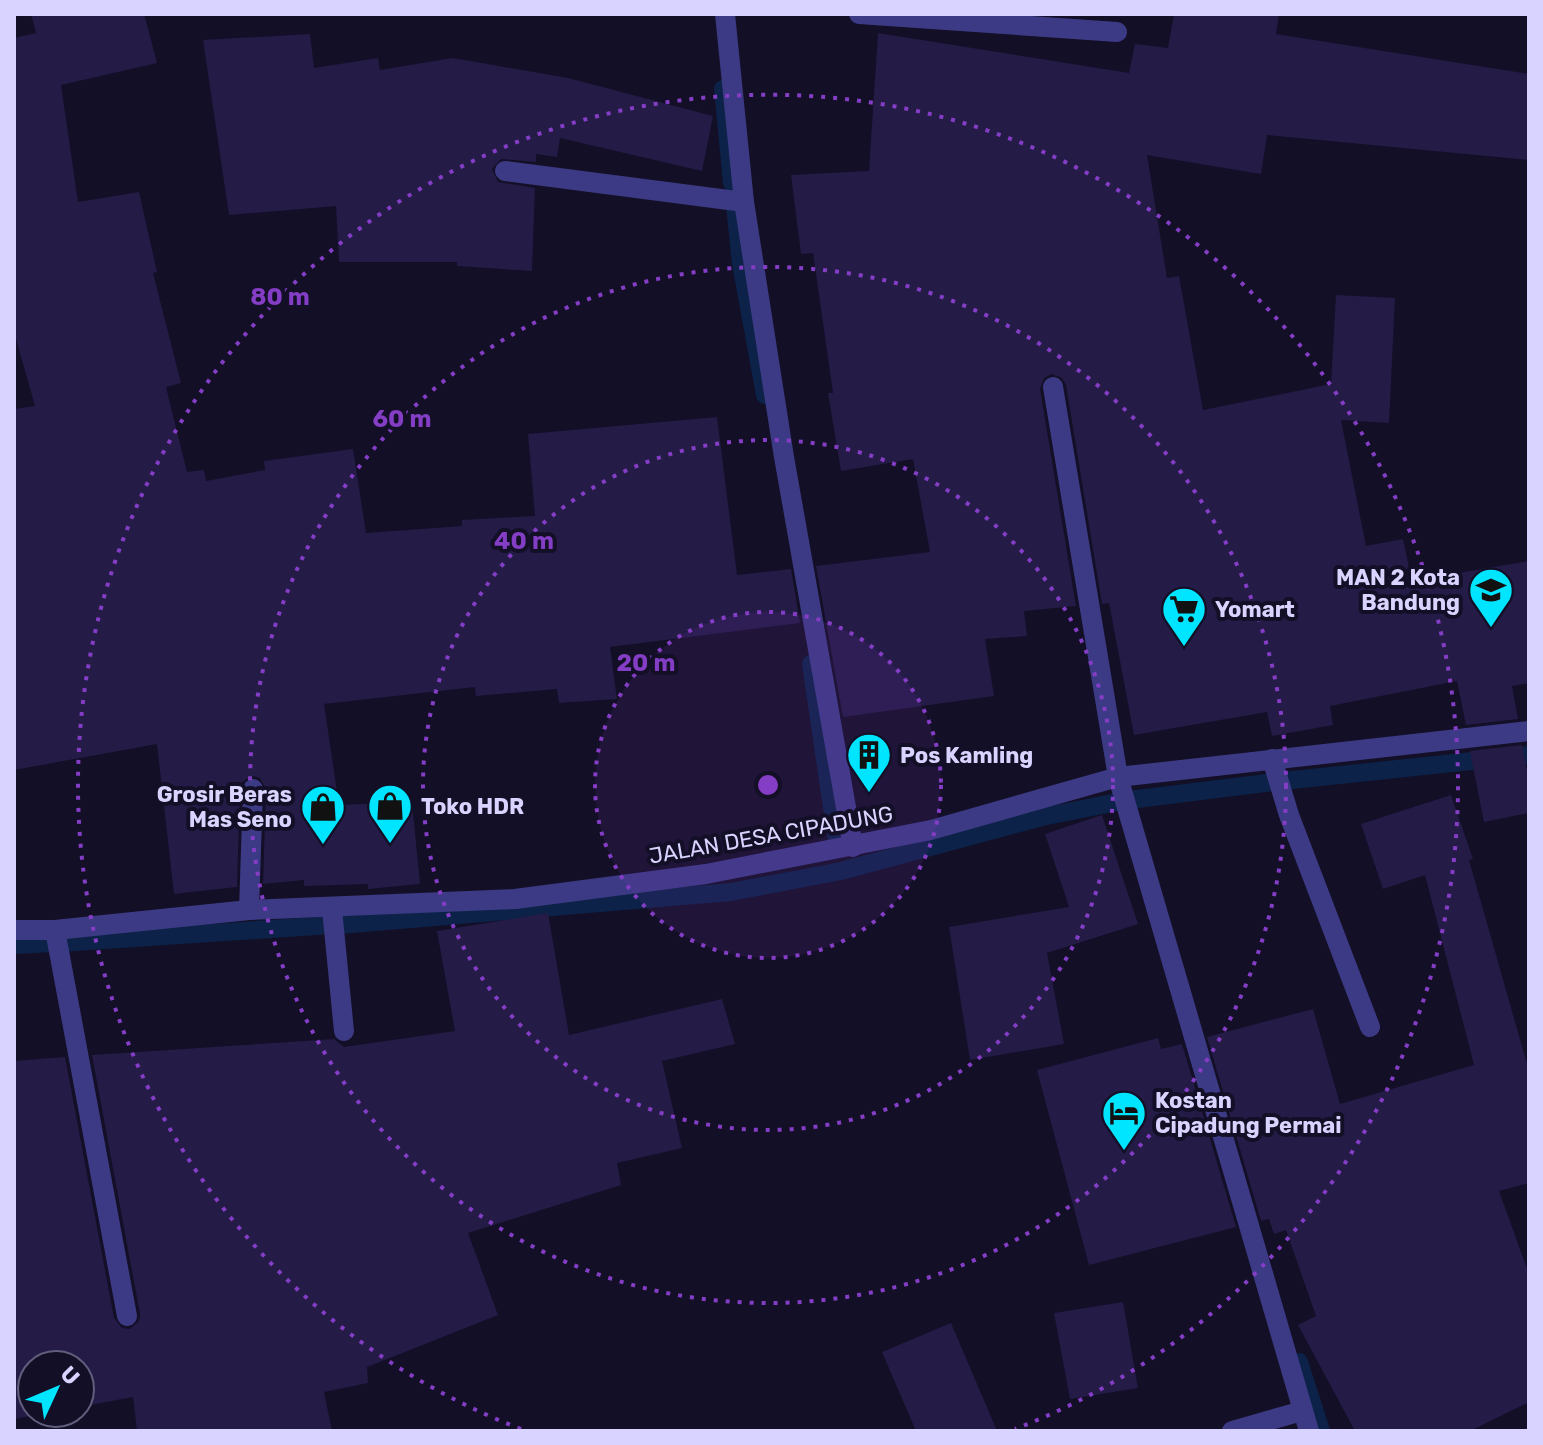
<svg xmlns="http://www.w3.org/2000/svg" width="1543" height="1445" viewBox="0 0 1543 1445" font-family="Rubik,sans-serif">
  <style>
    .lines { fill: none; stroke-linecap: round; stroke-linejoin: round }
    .stream { stroke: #0c2248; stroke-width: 18 }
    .building { fill: #241b47 }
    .service { stroke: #3d3a85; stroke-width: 20 }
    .minor { stroke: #3d3a85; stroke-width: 20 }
    .tertiary { stroke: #3d3a85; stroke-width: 20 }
    .ring { fill: none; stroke: #843dc5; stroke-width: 4; stroke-dasharray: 4 8 }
    .labels { text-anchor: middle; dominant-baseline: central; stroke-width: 8; stroke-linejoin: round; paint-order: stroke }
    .poi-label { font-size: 22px; font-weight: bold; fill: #d9d4ff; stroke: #130f26; text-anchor: start }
    .street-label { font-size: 22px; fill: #d9d4ff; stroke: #130f26 }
    .centre { fill: #843dc5; stroke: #130f26; stroke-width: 4 }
    .ring-label { font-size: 24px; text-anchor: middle; font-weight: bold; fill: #843dc5; stroke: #130f26; stroke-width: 8; stroke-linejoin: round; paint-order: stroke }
  </style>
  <rect width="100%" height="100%" fill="#130f26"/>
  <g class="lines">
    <!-- stream -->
    <g class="stream">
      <polyline points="723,89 732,183"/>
      <polyline points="735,205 741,264 765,395"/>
      <polyline points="811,664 838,848"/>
      <polyline points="1283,781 1529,755"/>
      <polyline points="1129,800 1274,782"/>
      <polyline points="339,925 731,892 841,871 1042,817 1122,801"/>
      <polyline points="60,943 331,925"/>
      <polyline points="14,945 56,943"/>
      <polyline points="1299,1362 1321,1431"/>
    </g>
  </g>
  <!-- building -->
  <g class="building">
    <polygon points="31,14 144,14 157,63 61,85 78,202 139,192 157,272 153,273 181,383 166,387 187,472 204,470 206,481 265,470 264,461 353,449 366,533 462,526 462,520 535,516 528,434 717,417 737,575 791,569 800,623 610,647 617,699 559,703 557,689 476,696 475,687 324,704 339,805 412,802 420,884 368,889 368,884 304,886 304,880 263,884 266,789 260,778 253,776 242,782 240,789 237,887 174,894 157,744 14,770 14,409 35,406 14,332 14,38 36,33"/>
    <polygon points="1174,14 1279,14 1276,34 1529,74 1529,160 1267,135 1261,174 1147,155 1167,278 1179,276 1203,410 1331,384 1336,295 1395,298 1389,423 1341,420 1366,546 1403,539 1412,581 1529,561 1529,683 1512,686 1518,719 1466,725 1457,681 1330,706 1333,725 1272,736 1267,712 1134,735 1109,603 1102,604 1066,385 1062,378 1052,374 1044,378 1040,389 1076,606 1024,611 1027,636 985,639 994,696 843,717 816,566 930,552 913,459 841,471 828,393 833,393 813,253 801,254 791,175 869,171 878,33 1129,73 1135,44 1168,48"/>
    <polygon points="310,34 314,68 378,58 380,70 453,58 568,78 713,116 702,171 560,138 557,157 536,154 536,162 501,159 492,169 498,182 535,188 532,271 457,266 457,262 339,262 336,206 229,215 203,40"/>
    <polygon points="1522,745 1529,781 1529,813 1484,822 1470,751"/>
    <polygon points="1451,795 1473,859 1469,860 1529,1071 1529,1183 1499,1191 1529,1274 1529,1402 1470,1431 1355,1431 1298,1325 1316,1316 1286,1230 1274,1234 1269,1219 1261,1221 1207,1037 1313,1009 1340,1104 1474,1065 1425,875 1383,889 1361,824"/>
    <polygon points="1102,815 1138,924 1047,953 1064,1044 970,1060 949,927 1069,907 1045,834"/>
    <polygon points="548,913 569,1035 722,999 735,1044 662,1061 682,1148 617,1163 621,1185 468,1233 498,1315 367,1367 368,1383 324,1392 332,1431 137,1431 133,1397 80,1407 80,1365 32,1365 32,1413 45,1413 14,1419 14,1061 65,1057 114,1318 122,1328 130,1329 139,1321 140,1314 92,1055 334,1039 344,1047 455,1031 437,931"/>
    <polygon points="1158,1038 1161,1049 1182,1044 1236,1227 1089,1265 1037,1070"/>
    <polygon points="1123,1302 1138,1388 1070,1399 1054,1313"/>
    <polygon points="951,1323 997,1431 916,1431 882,1352"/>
  </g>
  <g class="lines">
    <!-- service -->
    <g class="service">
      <polyline points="859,14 1117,32"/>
      <polyline points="1272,759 1289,815 1370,1027"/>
      <polyline points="249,910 253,789"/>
      <polyline points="55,930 127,1316"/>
    </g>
    <!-- minor -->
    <g class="minor">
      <polyline points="725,14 744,202 784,457 853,847"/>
      <polyline points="505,171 744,202"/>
      <polyline points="1053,387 1118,777 1309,1431"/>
      <polyline points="332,909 344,1031"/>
      <polyline points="1232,1431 1302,1411"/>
    </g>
    <!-- tertiary -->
    <polyline class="tertiary" points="14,930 55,930 249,910 515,899 706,874 931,830 1118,777 1529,731"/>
  </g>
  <!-- distance rings -->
  <circle cx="768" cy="785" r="173" fill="#843dc5" fill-opacity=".12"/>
  <g class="ring">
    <circle cx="768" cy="785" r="173"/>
    <circle cx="768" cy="785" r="345"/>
    <circle cx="768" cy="785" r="518"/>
    <path d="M521 1429A690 690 0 1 1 1015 1429"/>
  </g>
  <!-- icons -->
  <defs>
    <g id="school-pin" transform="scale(2.3)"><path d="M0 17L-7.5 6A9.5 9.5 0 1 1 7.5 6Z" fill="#00e5ff" stroke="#130f26"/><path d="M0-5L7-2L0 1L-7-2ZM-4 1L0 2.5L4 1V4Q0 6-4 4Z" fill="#111"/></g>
    <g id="supermarket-pin" transform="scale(2.3)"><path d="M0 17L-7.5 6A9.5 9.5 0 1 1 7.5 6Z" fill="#00e5ff" stroke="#130f26"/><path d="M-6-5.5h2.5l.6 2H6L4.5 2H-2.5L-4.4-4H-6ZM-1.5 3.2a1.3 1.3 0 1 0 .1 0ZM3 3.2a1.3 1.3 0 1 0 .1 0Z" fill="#111"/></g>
    <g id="building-pin" transform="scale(2.3)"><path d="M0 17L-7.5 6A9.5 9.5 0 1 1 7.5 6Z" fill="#00e5ff" stroke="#130f26"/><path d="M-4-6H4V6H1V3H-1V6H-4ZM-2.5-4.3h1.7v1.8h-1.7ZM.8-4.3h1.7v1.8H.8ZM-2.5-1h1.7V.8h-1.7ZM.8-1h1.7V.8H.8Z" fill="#111"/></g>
    <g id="shop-pin" transform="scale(2.3)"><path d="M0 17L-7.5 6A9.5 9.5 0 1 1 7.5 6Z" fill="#00e5ff" stroke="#130f26"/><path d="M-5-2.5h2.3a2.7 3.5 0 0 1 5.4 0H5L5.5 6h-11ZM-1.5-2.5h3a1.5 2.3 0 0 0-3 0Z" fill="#111"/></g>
    <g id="hotel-pin" transform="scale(2.3)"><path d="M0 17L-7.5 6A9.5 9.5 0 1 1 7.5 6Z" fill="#00e5ff" stroke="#130f26"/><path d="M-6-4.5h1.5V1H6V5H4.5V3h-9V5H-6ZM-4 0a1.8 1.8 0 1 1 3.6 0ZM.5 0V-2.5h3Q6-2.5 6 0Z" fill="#111"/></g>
  </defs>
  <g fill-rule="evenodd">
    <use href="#school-pin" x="1491" y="590"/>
    <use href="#supermarket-pin" x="1184" y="609"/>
    <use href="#building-pin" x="869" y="755"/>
    <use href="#shop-pin" x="390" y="806"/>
    <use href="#shop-pin" x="323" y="807"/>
    <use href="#hotel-pin" x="1124" y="1113"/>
  </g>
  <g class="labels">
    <!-- poi labels -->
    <g class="poi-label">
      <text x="1460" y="577" text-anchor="end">MAN 2 Kota<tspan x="1460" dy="25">Bandung</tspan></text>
      <text x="1215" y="609">Yomart</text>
      <text x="900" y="755">Pos Kamling</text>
      <text x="292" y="794" text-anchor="end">Grosir Beras<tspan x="292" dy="25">Mas Seno</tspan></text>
      <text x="421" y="806">Toko HDR</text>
      <text x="1155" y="1100">Kostan<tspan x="1155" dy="25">Cipadung Permai</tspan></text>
    </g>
    <!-- street labels -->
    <g class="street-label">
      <text transform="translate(771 835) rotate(-10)">JALAN DESA CIPADUNG</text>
    </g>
  </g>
  <circle cx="768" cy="785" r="12" class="centre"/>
  <g class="ring-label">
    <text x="280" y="305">80 m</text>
    <text x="402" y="427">60 m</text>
    <text x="524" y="549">40 m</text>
    <text x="646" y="671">20 m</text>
  </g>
  <!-- border -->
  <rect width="1543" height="1445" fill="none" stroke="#d9d4ff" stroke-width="32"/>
  <!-- north arrow -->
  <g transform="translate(56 1389) rotate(46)"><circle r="38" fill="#130f26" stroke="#625e7d" stroke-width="2"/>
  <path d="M0-6L14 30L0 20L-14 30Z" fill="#00e5ff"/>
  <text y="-12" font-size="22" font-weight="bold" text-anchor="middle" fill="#d9d4ff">U</text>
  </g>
</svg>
